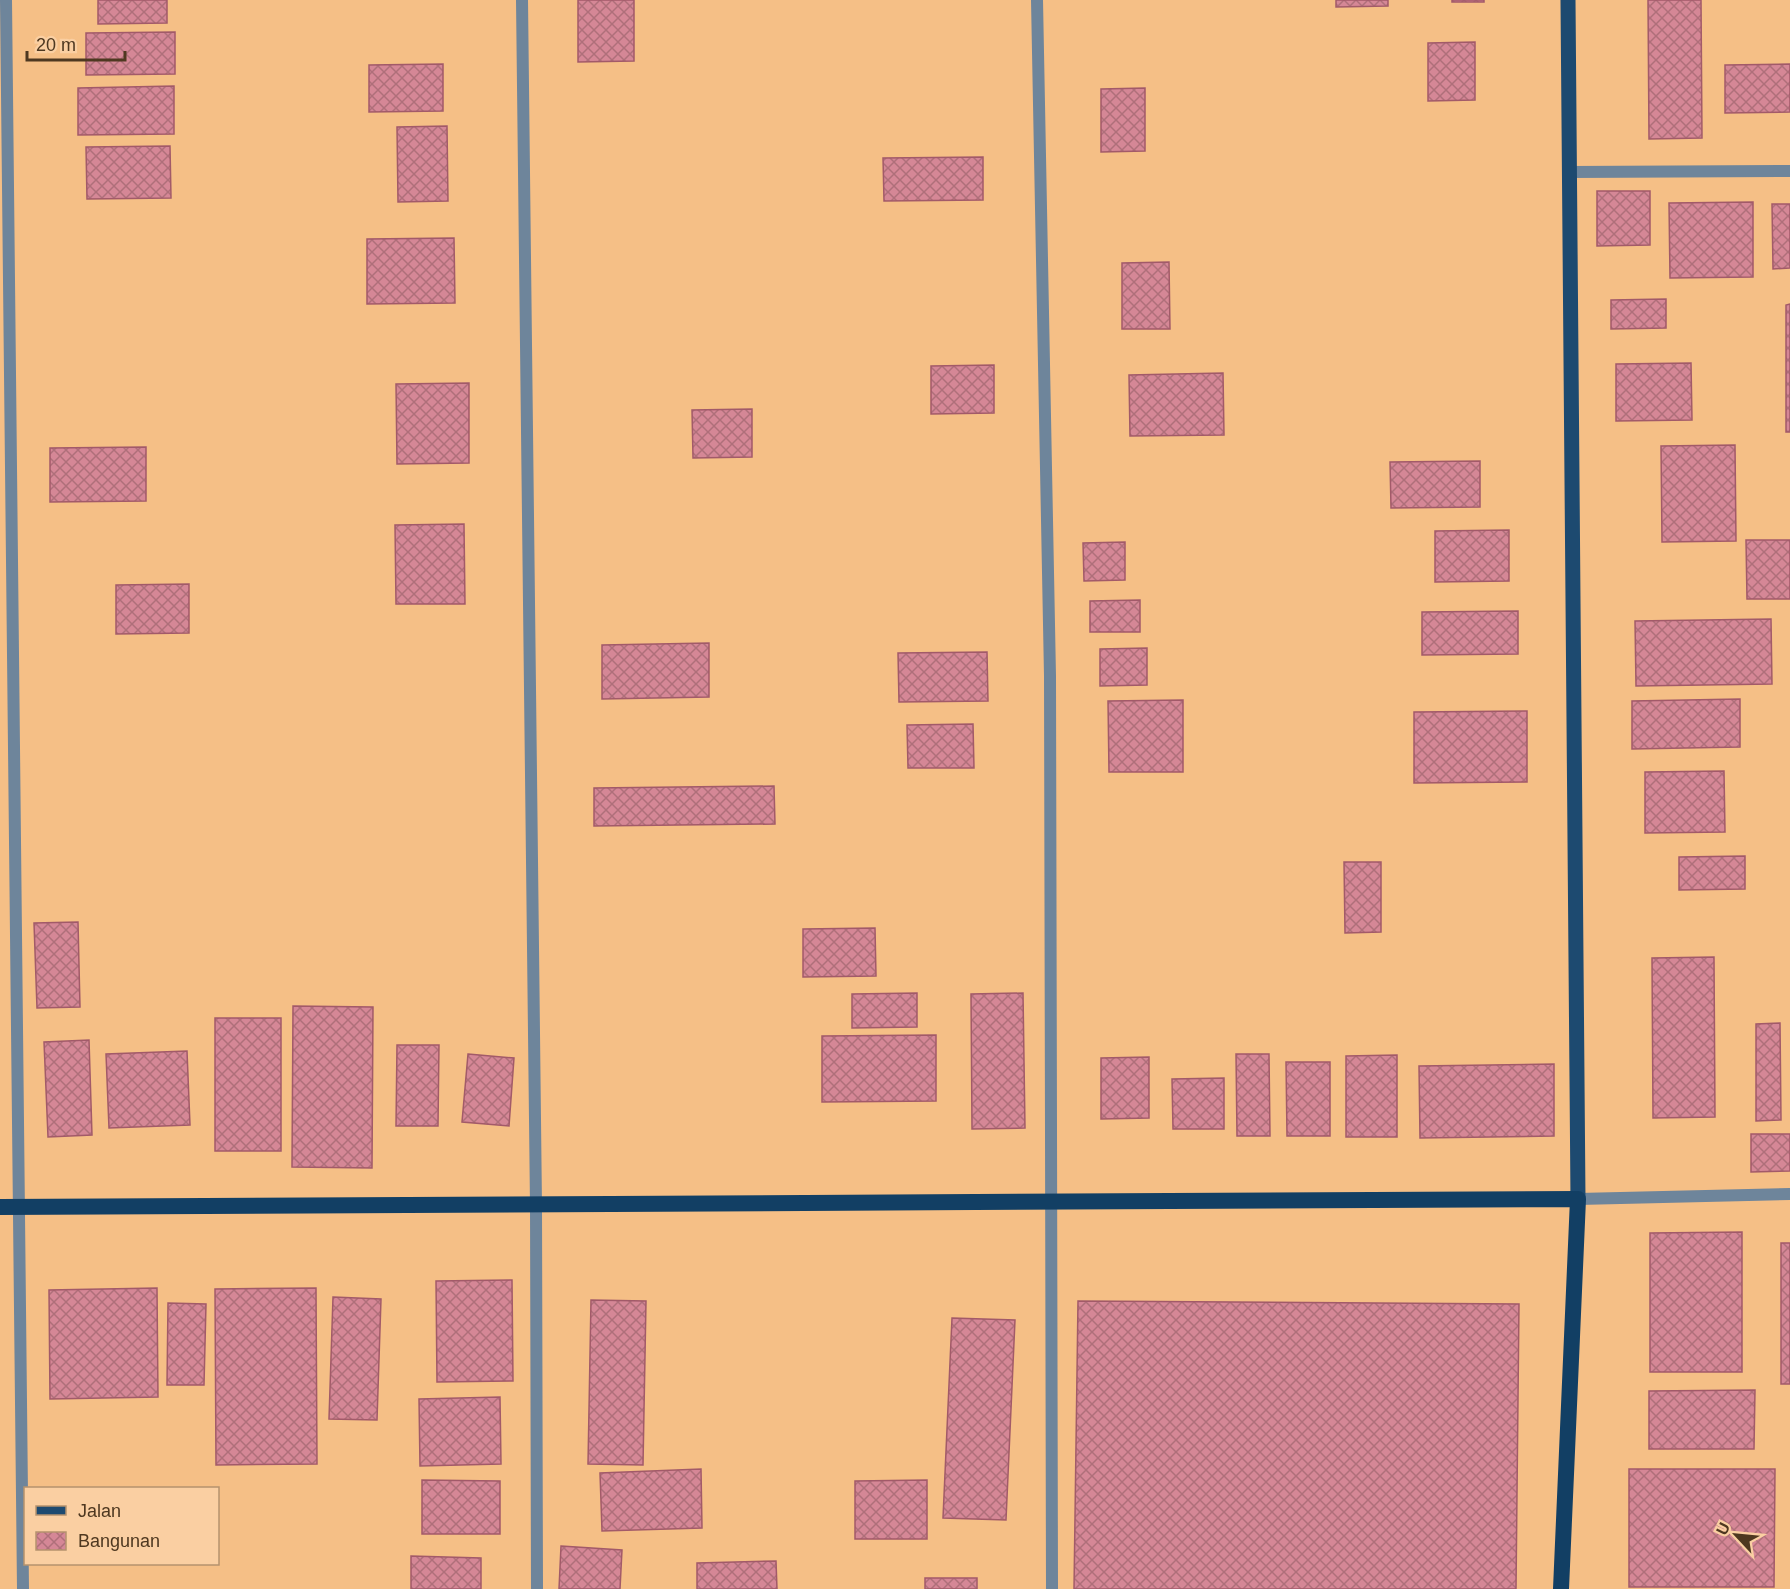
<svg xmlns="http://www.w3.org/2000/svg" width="1790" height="1589" viewBox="0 0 1790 1589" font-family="Arial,sans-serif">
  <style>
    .building { fill: url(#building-cross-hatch); stroke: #a25a69; stroke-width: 1.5 }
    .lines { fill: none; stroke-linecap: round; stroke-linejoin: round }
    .minor { stroke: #6e859b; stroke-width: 12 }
    .tertiary { stroke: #6e859b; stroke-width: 12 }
    .primary { stroke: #1d4a70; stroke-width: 15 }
    .trunk { stroke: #123f64; stroke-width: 16 }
  </style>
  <defs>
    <pattern id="building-cross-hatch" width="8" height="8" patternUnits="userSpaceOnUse" patternTransform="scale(1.5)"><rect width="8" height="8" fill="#d58796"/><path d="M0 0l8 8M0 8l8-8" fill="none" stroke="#af6f7a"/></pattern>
  </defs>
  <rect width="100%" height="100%" fill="#f5bf86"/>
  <!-- building -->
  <g class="building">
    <polygon points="98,0 167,0 167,23 98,24"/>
    <polygon points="578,0 634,0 634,61 578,62"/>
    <polygon points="1336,0 1388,0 1388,6 1336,7"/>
    <rect x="1452" y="0" width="32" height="2"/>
    <polygon points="1648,0 1701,0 1702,138 1649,139"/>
    <polygon points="175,32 175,74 86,75 86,33"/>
    <polygon points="1475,42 1475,100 1428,101 1428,43"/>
    <polygon points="443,64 443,111 369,112 369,65"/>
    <polygon points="1790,64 1790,112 1725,113 1725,65"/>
    <polygon points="174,86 174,134 78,135 78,88"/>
    <polygon points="1145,88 1145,151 1101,152 1101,89"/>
    <polygon points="447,126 448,201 398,202 397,127"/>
    <polygon points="170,146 171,198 87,199 86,147"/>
    <polygon points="983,157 983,200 884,201 883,158"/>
    <polygon points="1597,191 1650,191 1650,245 1597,246"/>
    <polygon points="1753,202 1753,277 1670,278 1669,203"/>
    <polygon points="1772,204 1790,204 1790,268 1773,269"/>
    <polygon points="454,238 455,303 367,304 367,239"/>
    <polygon points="1169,262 1170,329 1122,329 1122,263"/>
    <polygon points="1666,299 1666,328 1611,329 1611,300"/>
    <polygon points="1790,304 1790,432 1786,432 1786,305"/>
    <polygon points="1691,363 1692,420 1616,421 1616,364"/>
    <polygon points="994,365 994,413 931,414 931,366"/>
    <polygon points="1223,373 1224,435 1130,436 1129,375"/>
    <polygon points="469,383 469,463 397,464 396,384"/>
    <polygon points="752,409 752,457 693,458 692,410"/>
    <polygon points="1735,445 1736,541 1662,542 1661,446"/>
    <polygon points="146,447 146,501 50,502 50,448"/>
    <polygon points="1480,461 1480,507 1391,508 1390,462"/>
    <polygon points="464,524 465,604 396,604 395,525"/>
    <polygon points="1509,530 1509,581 1435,582 1435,531"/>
    <polygon points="1746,540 1790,540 1790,599 1747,599"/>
    <polygon points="1125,542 1125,580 1084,581 1083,543"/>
    <polygon points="189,584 189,633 116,634 116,585"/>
    <polygon points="1140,600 1140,632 1090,632 1090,601"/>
    <polygon points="1518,611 1518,654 1422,655 1422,612"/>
    <polygon points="1771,619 1772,684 1636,686 1635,621"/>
    <polygon points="709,643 709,697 602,699 602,645"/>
    <polygon points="1147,648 1147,685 1100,686 1100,649"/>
    <polygon points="987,652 988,701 899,702 898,653"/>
    <polygon points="1740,699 1740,747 1632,749 1632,701"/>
    <polygon points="1183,700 1183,772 1109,772 1108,701"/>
    <polygon points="1527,711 1527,782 1414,783 1414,712"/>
    <polygon points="973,724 974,768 908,768 907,725"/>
    <polygon points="1724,771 1725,832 1645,833 1645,772"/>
    <polygon points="774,786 775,824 594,826 594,788"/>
    <polygon points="1745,856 1745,889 1679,890 1679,857"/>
    <polygon points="1344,862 1381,862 1381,932 1345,933"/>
    <polygon points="78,922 80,1007 37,1008 34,923"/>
    <polygon points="875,928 876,976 803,977 803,929"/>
    <polygon points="1714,957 1715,1117 1653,1118 1652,958"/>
    <polygon points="917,993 917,1027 852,1028 852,994"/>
    <polygon points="1023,993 1025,1128 972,1129 971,994"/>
    <polygon points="293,1006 373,1007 372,1168 292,1167"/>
    <rect x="215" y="1018" width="66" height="133"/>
    <polygon points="1780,1023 1781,1120 1756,1121 1756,1024"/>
    <polygon points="936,1035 936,1101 822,1102 822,1036"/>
    <polygon points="89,1040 92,1135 48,1137 44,1042"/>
    <polygon points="397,1045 439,1045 438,1126 396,1126"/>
    <polygon points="187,1051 190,1125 109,1128 106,1054"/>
    <polygon points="468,1054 514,1058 509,1126 462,1122"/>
    <polygon points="1236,1054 1269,1054 1270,1136 1237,1136"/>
    <polygon points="1397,1055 1397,1137 1346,1137 1346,1056"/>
    <polygon points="1149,1057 1149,1118 1101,1119 1101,1058"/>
    <polygon points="1286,1062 1330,1062 1330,1136 1287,1136"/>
    <polygon points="1554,1064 1554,1136 1420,1138 1419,1066"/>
    <polygon points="1224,1078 1224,1129 1173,1129 1172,1079"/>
    <polygon points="1751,1134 1790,1134 1790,1171 1751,1172"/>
    <polygon points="1742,1232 1742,1372 1650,1372 1650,1233"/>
    <rect x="1781" y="1243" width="9" height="141"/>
    <polygon points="512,1280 513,1381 437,1382 436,1281"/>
    <polygon points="157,1288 158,1397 50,1399 49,1290"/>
    <polygon points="316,1288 317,1464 216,1465 215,1289"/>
    <polygon points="333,1297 381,1299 377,1420 329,1419"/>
    <polygon points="591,1300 646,1301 643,1465 588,1464"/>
    <polygon points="1078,1301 1519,1304 1516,1589 1074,1589"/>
    <polygon points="168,1303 206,1304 204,1385 167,1385"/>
    <polygon points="952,1318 1015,1320 1006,1520 943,1518"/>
    <polygon points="1755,1390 1754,1449 1649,1449 1649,1391"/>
    <polygon points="500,1397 501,1464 420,1466 419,1399"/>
    <polygon points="701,1469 702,1528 602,1531 600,1473"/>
    <polygon points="1629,1469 1775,1469 1774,1587 1629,1587"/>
    <polygon points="422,1480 500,1481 500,1534 422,1534"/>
    <polygon points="927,1480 927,1539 855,1539 855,1481"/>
    <polygon points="561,1546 622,1550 620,1589 559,1589"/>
    <polygon points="411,1556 481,1558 481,1589 411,1589"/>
    <polygon points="776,1561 777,1589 697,1589 697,1563"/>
    <rect x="925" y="1578" width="52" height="11"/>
  </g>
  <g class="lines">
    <!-- minor -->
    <g class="minor">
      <polyline points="6,0 23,1589"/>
      <polyline points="522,0 536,1205 537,1589"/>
      <polyline points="1037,0 1050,676 1052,1589"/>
      <polyline points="1569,172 1790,171"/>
    </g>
    <!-- tertiary -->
    <polyline class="tertiary" points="1578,1199 1790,1194"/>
    <!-- primary -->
    <polyline class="primary" points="1568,0 1578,1199"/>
    <!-- trunk -->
    <polyline class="trunk" points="0,1207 1578,1199 1561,1589"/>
  </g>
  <!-- legend -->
  <rect x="24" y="1487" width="195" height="78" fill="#facfa2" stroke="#b5936e" stroke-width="1.5"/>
  <rect x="36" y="1506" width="30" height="9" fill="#1d4a70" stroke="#b5936e" stroke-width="1.5"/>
  <text x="78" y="1517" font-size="18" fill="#4e3820">Jalan</text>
  <rect x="36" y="1532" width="30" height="18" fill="url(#building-cross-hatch)" stroke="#b5936e" stroke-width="1.5"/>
  <text x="78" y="1547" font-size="18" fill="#4e3820">Bangunan</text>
  <!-- north arrow -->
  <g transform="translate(1736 1535) rotate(296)" stroke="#facfa2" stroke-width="4.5" paint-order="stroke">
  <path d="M0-4.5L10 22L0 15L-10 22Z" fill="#4e3820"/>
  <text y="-9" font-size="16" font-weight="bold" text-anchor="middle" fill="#4e3820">U</text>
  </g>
  <!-- scale -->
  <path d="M27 51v9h98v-9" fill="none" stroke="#4e3820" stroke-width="3"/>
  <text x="36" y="51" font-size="18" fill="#4e3820" stroke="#facfa2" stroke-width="4.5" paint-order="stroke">20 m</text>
</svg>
